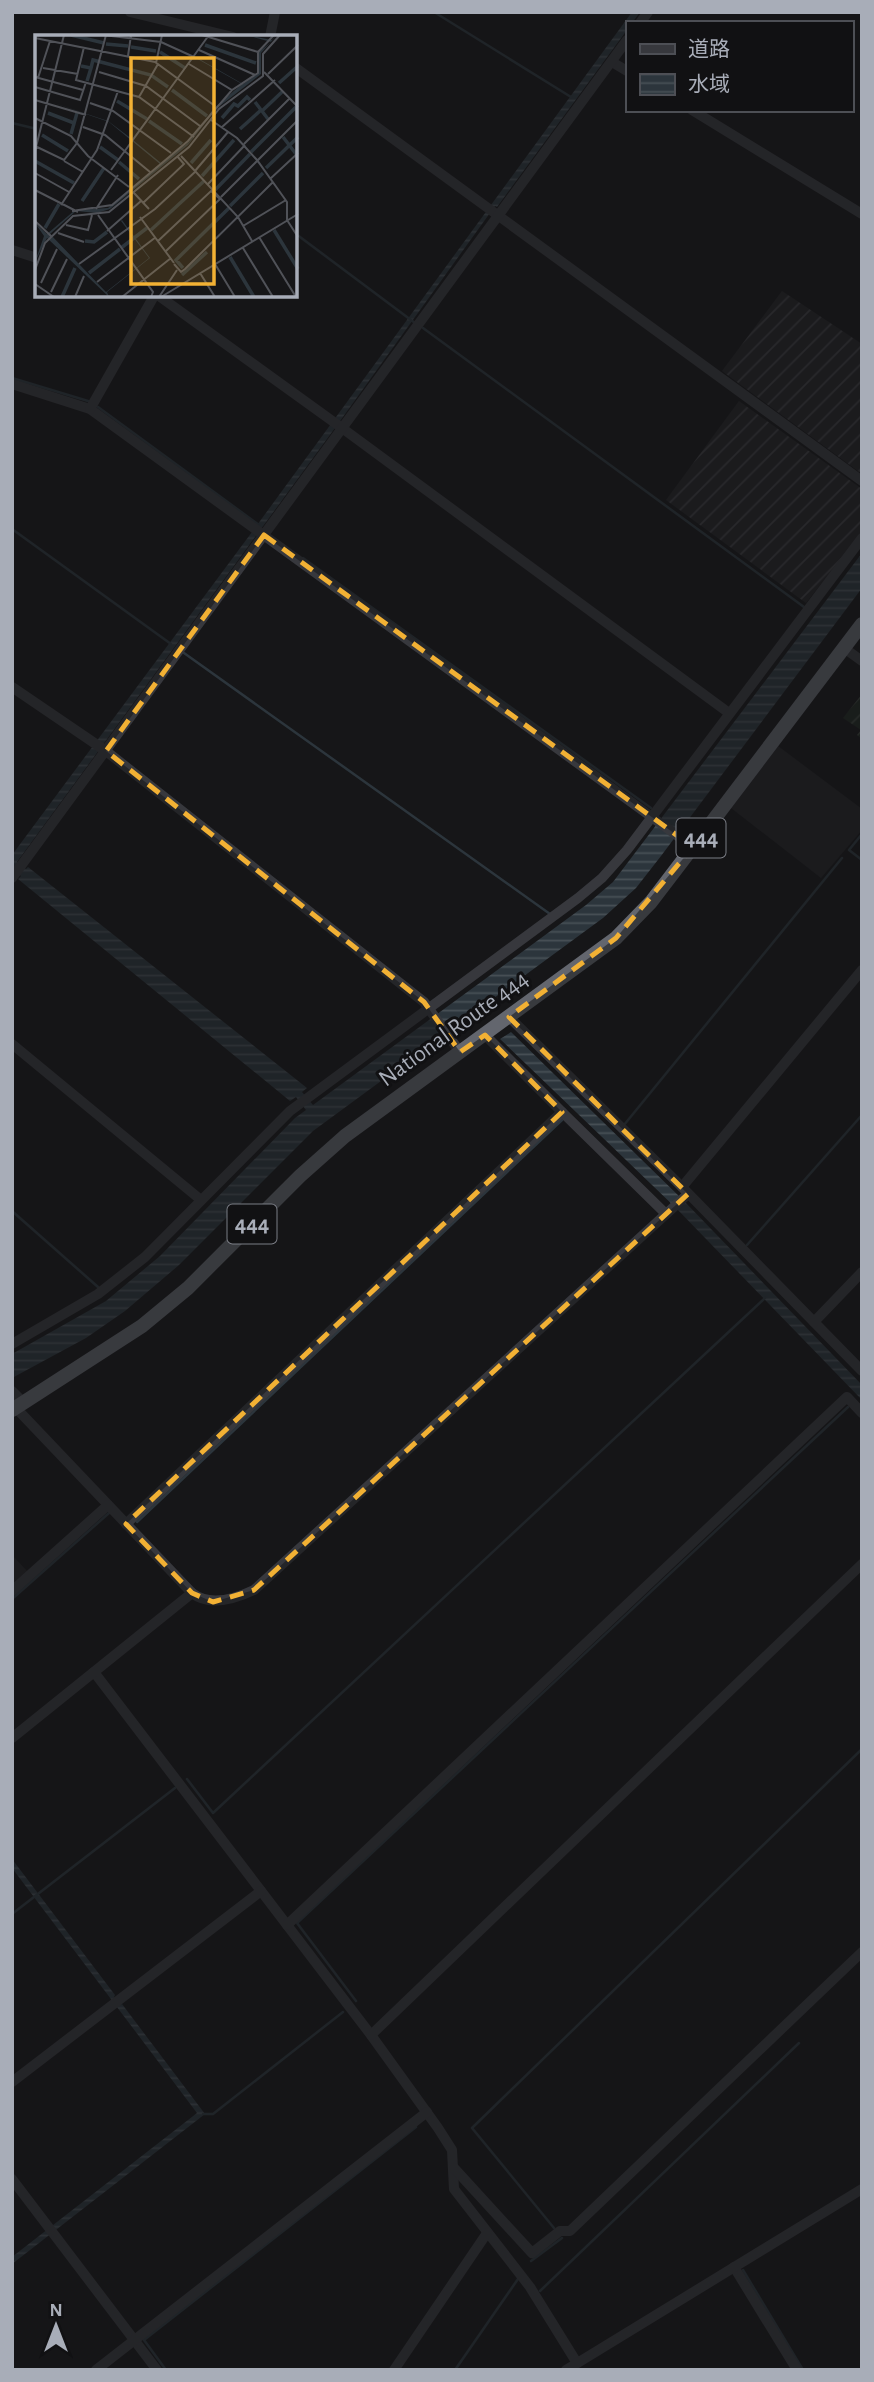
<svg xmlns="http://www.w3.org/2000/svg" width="874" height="2382" viewBox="0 0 874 2382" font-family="'Alegreya Sans','Noto Sans JP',sans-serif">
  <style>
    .built { fill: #222225 }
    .industrial { fill: url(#industrial-furrows) }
    .garden { fill: url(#garden-furrows) }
    .water { fill: url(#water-rules) }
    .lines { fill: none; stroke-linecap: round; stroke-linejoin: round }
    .stream { stroke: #2c353c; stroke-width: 2.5 }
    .minor { stroke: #37383d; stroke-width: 10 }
    .highway { stroke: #63666e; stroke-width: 14 }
    .marked { fill: none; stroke: #f2b134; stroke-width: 5; stroke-dasharray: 14 9; stroke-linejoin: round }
    .labels { text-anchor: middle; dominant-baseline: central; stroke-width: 6; stroke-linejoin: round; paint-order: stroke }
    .shield { fill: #111113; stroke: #7b7e86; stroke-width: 2 }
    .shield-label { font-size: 23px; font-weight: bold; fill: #a8adb8 }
    .street-label { font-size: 24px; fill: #a8adb8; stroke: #111113 }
    .inset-river { fill: none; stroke: #2c353c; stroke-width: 3.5 }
    .inset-road { fill: none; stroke: #505258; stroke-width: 2 }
    .view { fill: #f2b134; fill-opacity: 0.15; stroke: #f2b134; stroke-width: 3.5 }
    .inset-edge { fill: none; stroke: #a8adb8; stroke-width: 3.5 }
  </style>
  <defs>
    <pattern id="industrial-furrows" width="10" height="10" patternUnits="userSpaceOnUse" patternTransform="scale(1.75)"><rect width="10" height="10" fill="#222225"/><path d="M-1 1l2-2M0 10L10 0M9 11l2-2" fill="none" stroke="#3f3f43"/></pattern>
    <pattern id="garden-furrows" width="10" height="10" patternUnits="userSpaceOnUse" patternTransform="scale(1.75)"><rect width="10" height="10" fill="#1e261f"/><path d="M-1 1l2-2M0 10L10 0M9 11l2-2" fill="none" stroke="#3c433d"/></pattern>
    <pattern id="water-rules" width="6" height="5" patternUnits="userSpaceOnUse" patternTransform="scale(1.75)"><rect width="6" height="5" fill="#2c353c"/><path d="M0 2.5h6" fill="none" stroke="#485056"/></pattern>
  </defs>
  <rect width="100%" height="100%" fill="#161618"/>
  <!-- built -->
  <g class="built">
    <polygon points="778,746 862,809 862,830 821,878 731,808"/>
    <polygon points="12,1555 28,1572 12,1587"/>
  </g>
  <!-- industrial -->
  <g class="industrial">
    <polygon points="782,291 862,344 862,474 722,371"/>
    <polygon points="739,401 862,489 862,532 806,603 666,500"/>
  </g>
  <!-- garden -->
  <polygon class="garden" points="862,694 862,739 857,735 861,730 843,718"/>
  <!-- water -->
  <g class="water">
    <polygon points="632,12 640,12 632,23 627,23 627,30 497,207 495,206 335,428 17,862 26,869 28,867 307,1088 302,1092 313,1105 586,905 613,882 862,553 862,588 661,856 636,888 603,918 313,1131 179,1265 125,1311 86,1338 12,1378 12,1354 106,1301 160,1256 295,1118 306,1110 296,1097 290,1101 18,879 21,876 12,869 12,855 252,532"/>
    <polygon points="511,1032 684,1201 862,1385 862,1400 677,1209 500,1039"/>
    <polygon points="12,1859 115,1995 114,1997 120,2005 122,2004 205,2114 12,2264 12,2257 197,2113 12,1868"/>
  </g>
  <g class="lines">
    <!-- stream -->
    <g class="stream">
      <polyline points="434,12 571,97"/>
      <polyline points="12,123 37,129"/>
      <polyline points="296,234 415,323"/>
      <polyline points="423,328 804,607"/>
      <polyline points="12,378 88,401"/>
      <polyline points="98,407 259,525"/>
      <polyline points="12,529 171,644"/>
      <polyline points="303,558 651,808"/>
      <polyline points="184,653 550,914"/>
      <polyline points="862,834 849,850 862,860"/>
      <polyline points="484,1006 489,1012"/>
      <polyline points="624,1125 842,858"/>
      <polyline points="12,1211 98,1287"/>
      <polyline points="747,1245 862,1115"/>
      <polyline points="137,1522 562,1120"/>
      <polyline points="12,1599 109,1513"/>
      <polyline points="187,1779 213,1813 765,1298"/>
      <polyline points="12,1914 175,1788"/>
      <polyline points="356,2001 297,1923 848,1407"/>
      <polyline points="203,2114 213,2114 343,2012"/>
      <polyline points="554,2228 472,2128 862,1749"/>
      <polyline points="531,2261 562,2238"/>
      <polyline points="743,2270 803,2370"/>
      <polyline points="540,2291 799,2043"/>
      <polyline points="166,2370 144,2340 416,2127"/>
      <polyline points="455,2370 518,2279"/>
    </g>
    <!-- minor -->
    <g class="minor">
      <polyline points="130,12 233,37"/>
      <polyline points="640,23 648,12"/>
      <polyline points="270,37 275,12"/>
      <polyline points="612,62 627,71"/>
      <polyline points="296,68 862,481"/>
      <polyline points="692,110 862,214"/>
      <polyline points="12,250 37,258"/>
      <polyline points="159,296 342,428 729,713"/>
      <polyline points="12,384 90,409 693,847"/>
      <polyline points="90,409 154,296"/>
      <polyline points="844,648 862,661"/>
      <polyline points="12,687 106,751 424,1002 460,1052"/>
      <polyline points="12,878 627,40"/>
      <polyline points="509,1017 682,1187 862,1371"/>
      <polyline points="12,1044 201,1200"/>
      <polyline points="562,1112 666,1214"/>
      <polyline points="682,1187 862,970"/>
      <polyline points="814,1322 862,1272"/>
      <polyline points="12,1344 98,1294 145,1257 290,1111 578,898 602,878 627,850 862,538"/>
      <polyline points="12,1391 23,1402"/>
      <path d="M16,1408l176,185c18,14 43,6 62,-3l434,-396"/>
      <polyline points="126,1524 562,1112 485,1035"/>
      <polyline points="12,1591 108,1505"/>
      <polyline points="94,1672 371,2035 438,2128 452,2150 454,2189 530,2287 577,2363"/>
      <polyline points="12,1738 192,1593"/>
      <polyline points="287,1925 847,1397 862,1413"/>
      <polyline points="371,2035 862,1564"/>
      <polyline points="12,2082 261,1891"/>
      <polyline points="454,2168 532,2253 560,2231 570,2231 862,1952"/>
      <polyline points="12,2179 157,2370"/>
      <polyline points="734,2267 797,2370"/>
      <polyline points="96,2370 427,2112"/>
      <polyline points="394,2370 487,2233"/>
      <polyline points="566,2370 862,2189"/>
    </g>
    <!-- highway -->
    <polyline class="highway" points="12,1410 142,1326 188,1288 300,1176 345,1136 616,938 651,902 693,847 862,624"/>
  </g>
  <!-- marked area -->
  <path d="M0 0H874V2382H0ZM264,535l429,312 -77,91 -107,79 179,177 -434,396 -41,12 -21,-9 -66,-69 436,-412 -77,-77 -25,17 -36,-50 -318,-251z" fill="#161618" fill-opacity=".55" fill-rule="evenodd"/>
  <path class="marked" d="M264,535l429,312 -77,91 -107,79 179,177 -434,396 -41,12 -21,-9 -66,-69 436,-412 -77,-77 -25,17 -36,-50 -318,-251z"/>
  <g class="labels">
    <!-- shield labels -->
    <g class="shield">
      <rect x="676.5" y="818.5" width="49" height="39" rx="5"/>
      <rect x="227.5" y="1204.5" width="49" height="39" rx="5"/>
    </g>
    <g class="shield-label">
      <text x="701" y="838">444</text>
      <text x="252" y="1224">444</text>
    </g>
    <!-- street labels -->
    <g class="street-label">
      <text transform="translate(454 1029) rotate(-36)">National Route 444</text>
    </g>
  </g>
  <!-- overview -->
  <g transform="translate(35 35)">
    <rect width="262" height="262" fill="#161618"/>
    <path d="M72,0l53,6 33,15 15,-21 -14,21 49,28 16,-11v-21l12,-10 -25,-7 26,5 5,-5 -16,18v21l-45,35 -28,36 -78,64 -13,4 -21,-2 -26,23 56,58 43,-34 -28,-37 1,-1 28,38 -43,34 2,5 -62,-59 -12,24 9,-26 -9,-13 12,11 28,-24 33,-2 52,-44 -51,-42 -58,-20 57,19 24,18 61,-82 -32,-16zM159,22l48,27 -28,24 -25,34 -28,21 -28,-23z" fill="#2c353c" fill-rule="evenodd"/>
    <path class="inset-river" d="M36,0l33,8M71,9l22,2M170,10l51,18M96,12l25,4M125,17l25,16M46,31l10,2 -4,13M56,33l2,-8 58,15 17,12M244,48l19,-17M137,55l35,26M82,66l30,18M220,67l13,17M227,76l21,-20M13,78l26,10M187,83l12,-14 4,2 9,-9 3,3M114,86l33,23M205,94l21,-19M36,99l6,-21M7,100l26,16M248,102l13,17M65,112l18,13M216,117l45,-45M0,126l39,22M84,127l20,17M156,128l20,-23M231,133l32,-31M167,141l32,-36M180,155l35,-36M47,166l22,-33M195,171l33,-33M10,193l14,-24M116,195l53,-49M239,195l24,39M50,206l9,1 13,-10M86,213l26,-20M195,222l24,40M148,233l-7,-8 53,-52M54,238l31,-24M147,240l25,-23M27,262l13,-29"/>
    <path class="inset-road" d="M68,0l58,7 33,15M167,0l56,17M0,3l120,24 60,44M49,12l-8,33 63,17 55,40M164,15l56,25M93,21l3,-21M121,28l6,-28M154,29l43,26 26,-17v-21l16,-17M8,33l35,6M64,37l47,14 54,40M229,37l34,35M233,39l30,-29M0,42l48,13M3,43l12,-37M0,52l45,13 6,-18M104,62l19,-33M0,65l51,15M55,68l23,8 58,42M0,83l36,18 17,20 41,31M176,85l26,18 20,22 30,42v18l11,17M48,92l22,8 45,37M187,92l53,-47M209,109l46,-46M0,111l29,14 13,-17 29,-108M0,116l29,-116M146,121l57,61 14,24M29,126l19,11M76,135l98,-135M160,136l33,-39M0,138l34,19M235,144l28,-26M173,149l37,-39M0,155l43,22M99,158l15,16M186,162l77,-77M108,168l41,-39 -7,-8M26,170l36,-55 21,-59M61,174l22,-34M37,176l40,-6 76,-64 44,-51M63,180l55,77 -2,5M105,182l34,46M0,186l16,15M31,190l22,5 4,-15M208,191l43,-26M72,196l34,-30M23,198l26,9M224,202l37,60M123,206l53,-50 9,8M208,213l30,49M131,216l54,-52M44,229l76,-55 41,-38M139,229l7,8 4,-3 88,-87M180,229l20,33M0,235l10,-27 28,-27 36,-4 80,-65 30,-38 44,-33v-22l17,-19M165,238l15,24M62,247l59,-45M6,248l16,-34M0,249l19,13M16,257l16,-33M40,262l9,-21M87,262l49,-39M124,262l18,-27M126,262l137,-83"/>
    <path class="view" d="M96,23h83v226h-83z"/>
    <rect width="262" height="262" class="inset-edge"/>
  </g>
  <!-- border -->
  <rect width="874" height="2382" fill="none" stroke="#a8adb8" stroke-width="28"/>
  <!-- legend -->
  <rect x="626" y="21" width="228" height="91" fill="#111113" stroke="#4d4f55" stroke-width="2"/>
  <rect x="640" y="44" width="35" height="10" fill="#37383d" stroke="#4d4f55" stroke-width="2"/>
  <text x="688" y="56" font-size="21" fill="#a8adb8">道路</text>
  <rect x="640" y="74" width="35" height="21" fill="url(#water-rules)" stroke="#4d4f55" stroke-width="2"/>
  <text x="688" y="91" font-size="21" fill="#a8adb8">水域</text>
  <!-- north arrow -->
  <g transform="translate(56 2326)" stroke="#111113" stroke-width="5" paint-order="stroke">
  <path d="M0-5L12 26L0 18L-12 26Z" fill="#a8adb8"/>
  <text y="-10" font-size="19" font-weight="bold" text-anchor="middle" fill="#a8adb8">N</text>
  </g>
</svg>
